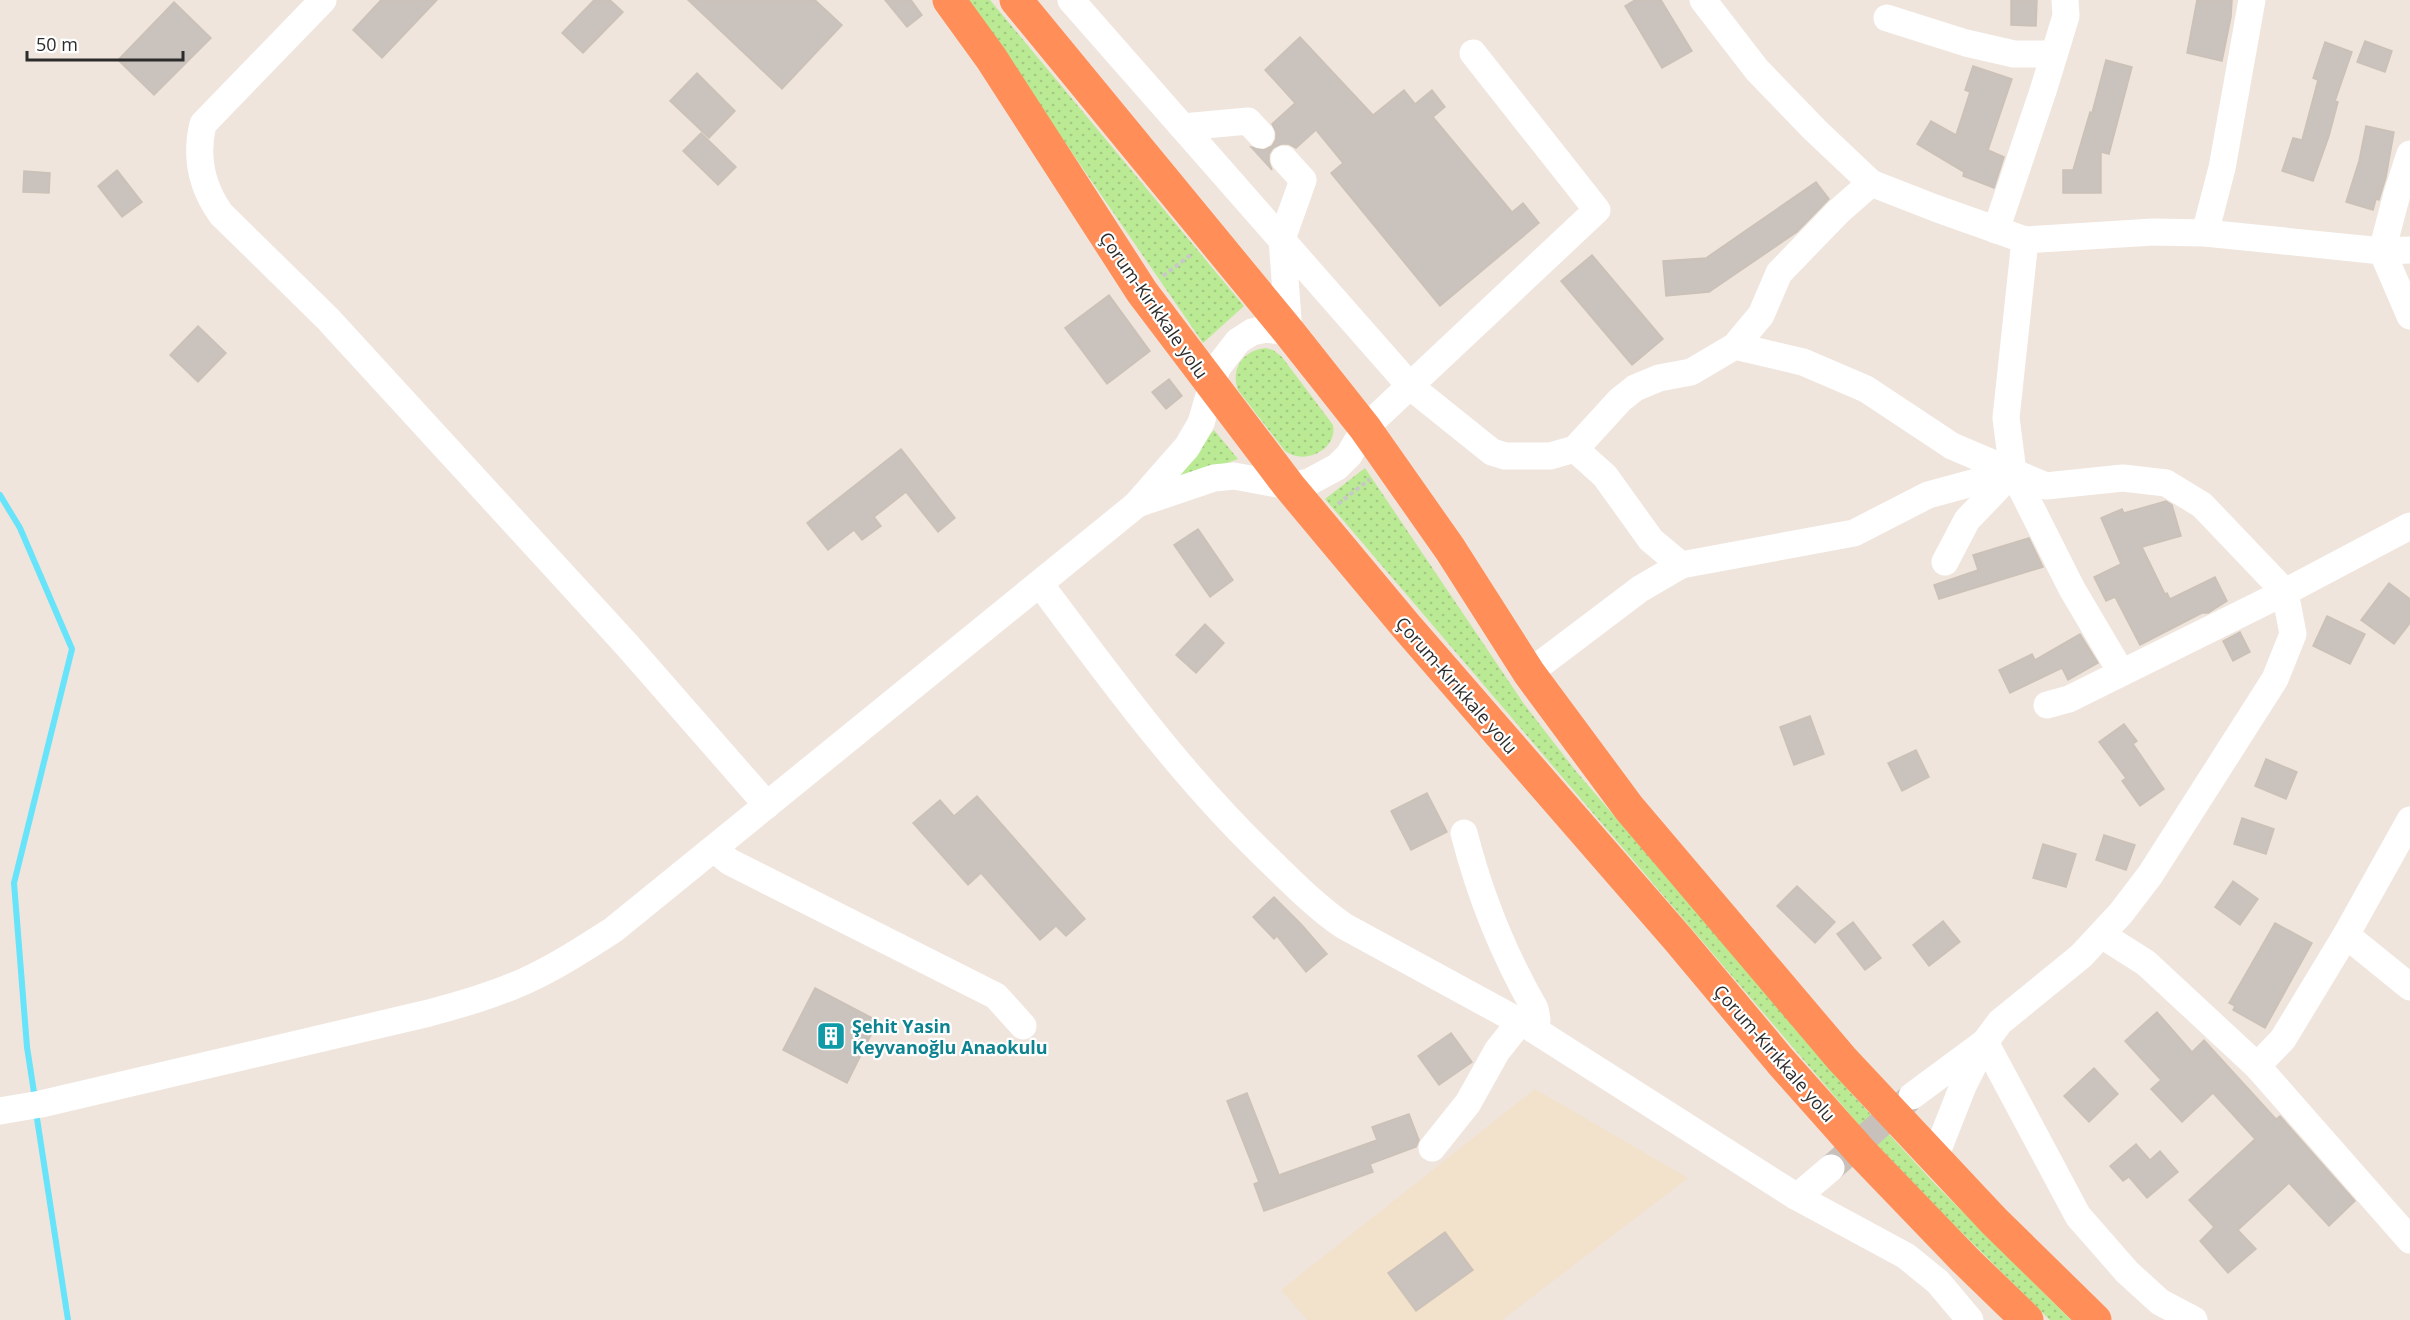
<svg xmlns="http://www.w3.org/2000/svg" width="2410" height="1320" viewBox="0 0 2410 1320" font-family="'Open Sans',sans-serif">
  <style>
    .education { fill: #f2e1cb }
    .grass { fill: url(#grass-dots) }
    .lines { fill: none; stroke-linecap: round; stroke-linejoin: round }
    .stream { stroke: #67e3fa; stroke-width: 6 }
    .building { fill: #cac2bd; stroke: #cbc1b6; stroke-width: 1.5 }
    .minor-tunnel { stroke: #c8c0ba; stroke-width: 27; stroke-dasharray: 27 14; stroke-linecap: butt }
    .path { stroke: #c8c8c8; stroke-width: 4; stroke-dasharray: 4.5 3; stroke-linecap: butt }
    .minor { stroke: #fff; stroke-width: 27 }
    .highway { stroke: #ff8e58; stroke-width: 33 }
    .labels { text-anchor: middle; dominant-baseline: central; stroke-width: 4.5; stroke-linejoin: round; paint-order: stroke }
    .street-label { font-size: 18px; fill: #2c2c2c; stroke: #fff }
    .culture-label { font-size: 18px; font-weight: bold; fill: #0d838f; stroke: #fff; text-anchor: start }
  </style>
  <defs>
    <pattern id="grass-dots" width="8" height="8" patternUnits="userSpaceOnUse" patternTransform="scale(1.5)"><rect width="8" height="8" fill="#bbea95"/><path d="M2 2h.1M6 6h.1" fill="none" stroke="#a1c981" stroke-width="1.8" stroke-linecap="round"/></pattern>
  </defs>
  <rect width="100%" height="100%" fill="#efe5dd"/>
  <!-- education -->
  <polygon class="education" points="1535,1089 1688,1178 1502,1320 1307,1320 1281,1290"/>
  <!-- grass -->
  <g class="grass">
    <polygon points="967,0 990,0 1244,306 1203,343"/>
    <path d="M1266,348l7,2 9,7 51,68c5,24 -28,41 -48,26l-47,-61c-8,-21 5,-40 28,-42z"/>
    <polygon points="1214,430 1238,459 1164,486"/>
    <polygon points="1365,468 1524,704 1575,770 1851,1093 1935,1184 2071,1320 2050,1320 1943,1214 1865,1132 1325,499"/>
  </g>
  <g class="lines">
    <!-- stream -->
    <g class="stream">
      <polyline points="0,495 20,528 72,649 14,883 27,1047 35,1099"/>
      <polyline points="36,1112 68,1320"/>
    </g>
  </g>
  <!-- building -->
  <g class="building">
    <polygon points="381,0 437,0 382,58 353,30"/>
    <polygon points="594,0 610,0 623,12 583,53 562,33"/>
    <polygon points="688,0 815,0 842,25 782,89"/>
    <polygon points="885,0 911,0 922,15 907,27"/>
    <polygon points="1635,0 1661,0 1692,51 1662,68 1625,6"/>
    <polygon points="2011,0 2037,0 2036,26 2011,25"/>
    <polygon points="2197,0 2232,0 2231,17 2222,61 2187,53"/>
    <polygon points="174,2 211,38 154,95 118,60"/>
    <polygon points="1300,37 1373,115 1404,90 1415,104 1432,90 1445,107 1433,117 1512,212 1523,203 1539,223 1440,306 1331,173 1343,163 1316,130 1296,148 1289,144 1281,144 1273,148 1269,154 1269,162 1272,170 1251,147 1264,150 1272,146 1276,139 1276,132 1272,124 1295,103 1265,70"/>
    <polygon points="2365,41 2392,51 2385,72 2357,62"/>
    <polygon points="2325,42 2352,52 2335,101 2338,102 2329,136 2313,181 2282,171 2293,138 2302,140 2318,80 2313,78"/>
    <polygon points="2106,60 2132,67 2109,154 2101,152 2101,193 2063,193 2063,170 2073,170 2090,112 2092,113"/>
    <polygon points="1973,66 2012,79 1988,150 2004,157 1994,188 1963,176 1964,172 1917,144 1931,121 1956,135 1970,92 1965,90"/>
    <polygon points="697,73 735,111 709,138 670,101"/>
    <polygon points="2366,126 2394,132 2386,177 2379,200 2376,199 2373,210 2346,202 2359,161"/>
    <polygon points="701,133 736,167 718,185 683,151"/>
    <polygon points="117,170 142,202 122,217 98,186"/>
    <polygon points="24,171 50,173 49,193 23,192"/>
    <polygon points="1816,182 1829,199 1797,232 1709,292 1666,296 1663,261 1706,258"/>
    <polygon points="1592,255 1663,339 1632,365 1561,281"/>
    <polygon points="1109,295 1150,351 1107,384 1065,328"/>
    <polygon points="198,326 226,353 198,382 170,355"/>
    <polygon points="1169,379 1182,396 1166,409 1152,392"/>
    <polygon points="901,449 955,518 938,532 906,492 874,517 881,526 862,540 854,530 828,550 807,523"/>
    <polygon points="2166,501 2172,505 2181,536 2142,547 2165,594 2167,593 2170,599 2215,577 2227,601 2208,613 2202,613 2140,645 2115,597 2106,601 2094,577 2121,564 2101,518 2122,509 2124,513"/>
    <polygon points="1198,529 1233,580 1210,597 1174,545"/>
    <polygon points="2029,538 2043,567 1939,599 1934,585 1978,570 1973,555"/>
    <polygon points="2389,583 2410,599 2410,623 2394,644 2361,620"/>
    <polygon points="2327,616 2365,634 2350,664 2313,646"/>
    <polygon points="1205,624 1224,643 1196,673 1176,655"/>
    <polygon points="2240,632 2250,652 2233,661 2223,641"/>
    <polygon points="2080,634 2098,663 2068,680 2062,668 2010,693 1999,670 2032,654 2035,660"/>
    <polygon points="1810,716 1824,754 1794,765 1780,727"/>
    <polygon points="2124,724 2137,741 2133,744 2164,789 2140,806 2122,781 2126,778 2099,742"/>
    <polygon points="1916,750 1929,777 1902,791 1888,763"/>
    <polygon points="2266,759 2297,772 2286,799 2255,786"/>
    <polygon points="1427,793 1447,832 1411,850 1391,811"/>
    <polygon points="977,796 1085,919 1066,936 1056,926 1040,940 981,873 968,885 913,823 940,800 954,816"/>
    <polygon points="2242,818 2274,829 2266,854 2234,844"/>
    <polygon points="2104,835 2135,845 2126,870 2096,860"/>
    <polygon points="2043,844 2076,854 2066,887 2033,878"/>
    <polygon points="2233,881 2258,899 2240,925 2215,907"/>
    <polygon points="1797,886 1835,922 1815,943 1777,906"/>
    <polygon points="1274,897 1302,925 1327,954 1306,972 1277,936 1274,939 1253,917"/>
    <polygon points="1943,921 1960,942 1929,966 1913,945"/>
    <polygon points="1853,922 1881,958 1865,970 1837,934"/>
    <polygon points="2275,923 2312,943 2265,1028 2233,1010 2235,1006 2229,1003"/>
    <polygon points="815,988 878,1021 847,1083 783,1050"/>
    <polygon points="2157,1012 2192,1052 2204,1040 2276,1119 2280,1116 2355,1201 2329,1226 2289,1183 2238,1230 2256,1249 2228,1273 2200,1241 2214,1227 2189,1200 2255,1139 2213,1093 2182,1122 2151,1089 2161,1080 2125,1041"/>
    <polygon points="1451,1033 1472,1062 1439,1085 1418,1056"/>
    <polygon points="2094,1068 2118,1094 2089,1122 2064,1096"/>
    <polygon points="1247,1093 1279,1175 1377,1140 1372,1127 1409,1114 1419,1140 1416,1147 1370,1164 1373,1172 1264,1211 1254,1184 1259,1182 1227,1101"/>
    <polygon points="2136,1144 2150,1160 2160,1151 2178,1172 2147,1198 2129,1177 2123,1181 2110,1166"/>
    <polygon points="1445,1232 1473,1270 1416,1311 1388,1273"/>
  </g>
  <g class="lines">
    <!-- minor-tunnel -->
    <polyline class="minor-tunnel" points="1831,1168 1909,1099"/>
    <!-- path -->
    <g class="path">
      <polyline points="1163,276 1193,253"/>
      <polyline points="1338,504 1370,479"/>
    </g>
    <!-- minor -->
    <g class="minor">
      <path d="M323,0l-120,124c-8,33 -2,62 18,90l107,105 299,326 140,160"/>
      <polyline points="1071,0 1411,387 1492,452 1505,456 1550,456 1575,449 1620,400 1635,388 1659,378 1691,372 1735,346 1803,362 1866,389 1952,446 2013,472 2072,589 2121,672"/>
      <polyline points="1703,0 1757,70 1815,130 1871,183 1935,208 2025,240 2153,232 2205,233 2382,251 2410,250"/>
      <polyline points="1887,18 1966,43 2014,54 2054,54"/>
      <polyline points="1183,127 1248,121 1261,135"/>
      <polyline points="2410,154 2397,194 2382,251 2410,316"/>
      <polyline points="1996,230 2043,91 2066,16 2065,0"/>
      <polyline points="2205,233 2222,168 2252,0"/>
      <polyline points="1735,346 1761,315 1779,273 1839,211 1871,183"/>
      <polyline points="1575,449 1605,476 1651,540 1681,565 1854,533 1928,495 2013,472 2046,486 2123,478 2166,483 2202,505 2285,592 2293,634 2275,679 2150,875 2121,913 2081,956 2000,1022 1985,1042 1963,1086 1935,1157"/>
      <polyline points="1140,503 1214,478 1234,476 1289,486 1309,482 1337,467 1349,455 1365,428 1597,210 1473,53"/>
      <polyline points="1945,562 1967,520 2013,472 2006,418 2025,240"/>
      <path d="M1040,584c71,95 140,190 226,273 25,24 49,49 78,69l189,103 264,168 109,59 32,26 32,38"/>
      <polyline points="1529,673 1640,589 1681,565"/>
      <polyline points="2047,705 2069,699 2285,592 2410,526"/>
      <path d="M1464,833c16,63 39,120 71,176l2,11 -4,9"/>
      <polyline points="715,850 730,862 996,996 1023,1026"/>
      <polyline points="2102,935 2146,963 2257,1066 2410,1240"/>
      <polyline points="2346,935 2410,987"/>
      <polyline points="2257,1066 2283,1039 2346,935 2410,820"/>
      <polyline points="1912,1096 1985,1042 2078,1216 2127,1272 2160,1302 2194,1320"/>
      <path d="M0,1111l41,-7 388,-91c33,-9 65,-18 96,-32 31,-14 60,-33 88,-51l523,-425 51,-58 14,-24 16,-55 21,-27 14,-9 14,-3 23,3 -7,-93 21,-59 -19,-21"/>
      <polyline points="1432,1148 1468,1103 1497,1051 1520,1022"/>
      <polyline points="1797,1197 1831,1168"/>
    </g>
    <!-- highway -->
    <g class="highway">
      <polyline points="949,0 991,58 1142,292 1289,486 1406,626 1678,939 1781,1062 1862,1153 1965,1260 2027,1320"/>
      <polyline points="1016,0 1289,332 1365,428 1450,549 1529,673 1629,808 1842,1059 1994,1221 2095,1320"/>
    </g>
  </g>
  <!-- icons -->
  <defs>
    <g id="building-square" transform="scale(1.5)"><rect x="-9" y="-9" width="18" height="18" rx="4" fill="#0f9aa8" stroke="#fff"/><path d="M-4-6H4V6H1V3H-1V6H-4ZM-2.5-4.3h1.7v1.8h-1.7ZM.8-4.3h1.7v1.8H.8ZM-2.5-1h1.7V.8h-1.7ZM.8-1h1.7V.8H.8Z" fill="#fff"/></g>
  </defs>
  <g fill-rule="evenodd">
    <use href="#building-square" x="831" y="1036"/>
  </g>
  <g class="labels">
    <!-- street labels -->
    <g class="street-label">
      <text transform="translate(1154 305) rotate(55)">Çorum-Kırıkkale yolu</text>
      <text transform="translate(1457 685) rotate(49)">Çorum-Kırıkkale yolu</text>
      <text transform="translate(1775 1053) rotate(49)">Çorum-Kırıkkale yolu</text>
    </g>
    <!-- culture labels -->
    <g class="culture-label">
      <text x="852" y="1026">Şehit Yasin<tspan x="852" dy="21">Keyvanoğlu Anaokulu</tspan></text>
    </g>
  </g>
  <!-- scale -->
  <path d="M27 51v9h156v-9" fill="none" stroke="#2c2c2c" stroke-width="3"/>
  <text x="36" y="51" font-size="18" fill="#2c2c2c" stroke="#ffffff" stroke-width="4.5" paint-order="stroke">50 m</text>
</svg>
